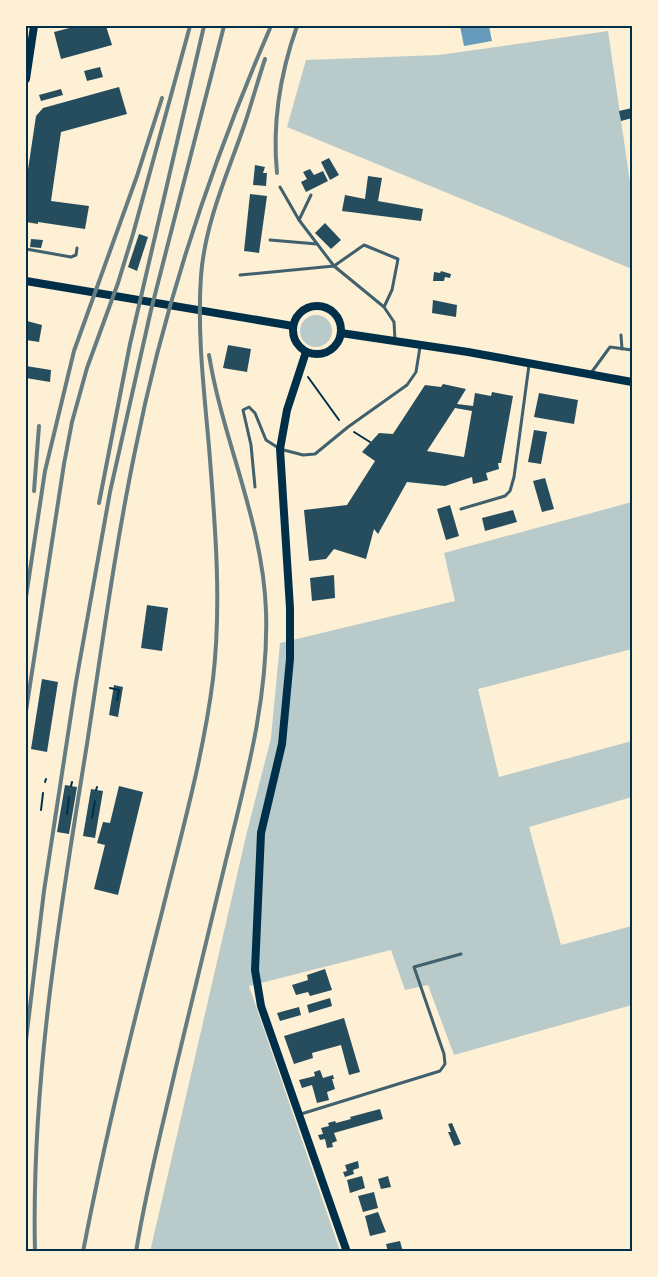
<svg xmlns="http://www.w3.org/2000/svg" width="658" height="1277" viewBox="0 0 658 1277" font-family="'Work Sans',sans-serif">
  <style>
    .green { fill: #b9caca }
    .water { fill: #669bbc }
    .building { fill: #264d5e; fill-rule: evenodd }
    .lines { fill: none; stroke-linecap: round; stroke-linejoin: round }
    .path { stroke: #003049; stroke-width: 2 }
    .service { stroke: #3f606c; stroke-width: 3 }
    .secondary { stroke: #003049; stroke-width: 8 }
    .rail { stroke: #657d81; stroke-width: 4 }
    .neatline { fill: none; stroke: #003049; stroke-width: 2 }
  </style>
  <rect width="100%" height="100%" fill="#fdf0d5"/>
  <!-- green -->
  <g class="green">
    <polygon points="608,31 632,196 632,269 287,127 306,60 439,55"/>
    <circle cx="316" cy="331" r="16"/>
    <polygon points="632,502 632,649 478,689 499,777 632,741 632,797 529,827 561,945 632,926 632,1005 454,1055 428,985 405,990 391,950 249,986 340,1251 150,1252 247,832 271,738 280,643 455,601 444,553"/>
  </g>
  <!-- water -->
  <polygon class="water" points="460,26 489,26 492,41 464,46"/>
  <!-- building -->
  <g class="building">
    <polygon points="77,26 106,26 112,45 61,59 54,32"/>
    <polygon points="100,67 103,77 87,81 84,71"/>
    <polygon points="119,87 127,114 61,132 51,201 89,206 85,229 38,222 38,224 26,222 26,183 36,116 43,108"/>
    <polygon points="61,89 63,95 41,101 39,95"/>
    <polygon points="632,108 632,118 621,121 619,111"/>
    <polygon points="329,158 339,175 330,180 321,162"/>
    <polygon points="255,165 265,167 263,173 267,173 266,186 253,185"/>
    <polygon points="310,169 314,175 323,171 328,181 306,192 301,182 307,179 303,172"/>
    <polygon points="368,176 382,178 378,201 423,209 421,221 342,211 345,195 365,199"/>
    <polygon points="250,194 267,196 259,253 244,251"/>
    <polygon points="325,223 341,240 331,249 315,233"/>
    <polygon points="139,234 148,237 137,271 128,267"/>
    <polygon points="31,239 43,240 41,248 30,247"/>
    <polygon points="441,271 451,274 450,278 445,277 444,281 433,281 434,272 440,273"/>
    <polygon points="433,300 457,305 456,317 432,313"/>
    <polygon points="27,321 42,325 39,342 26,340"/>
    <polygon points="228,345 251,349 247,372 223,368"/>
    <polygon points="26,366 51,370 50,382 26,378"/>
    <path d="M443,384l23,5 -9,15 16,2 2,-13 16,3 1,-4 21,4 -12,67h-3l1,6 -13,4 2,7 -15,4 -1,-7 -27,9 -38,-4 -29,52 -4,-5 -8,30 -32,-10 -8,10 -17,2 -5,-51 43,-5 28,-44 -13,-9 17,-19 14,1 32,-49 16,2zM455,408l17,3 -8,46 -37,-6z"/>
    <polygon points="539,393 578,400 574,424 534,417"/>
    <polygon points="534,430 547,432 541,464 528,462"/>
    <polygon points="545,478 554,509 542,512 533,481"/>
    <polygon points="450,505 459,536 446,540 437,509"/>
    <polygon points="513,510 517,522 485,531 482,518"/>
    <polygon points="334,575 335,598 312,601 310,578"/>
    <polygon points="147,605 168,608 162,651 141,648"/>
    <polygon points="42,679 58,682 47,752 31,749"/>
    <polygon points="114,685 123,687 118,717 109,715"/>
    <polygon points="65,785 77,787 69,834 57,832"/>
    <polygon points="119,786 143,792 118,895 94,889 105,845 97,843 103,822 110,823"/>
    <polygon points="91,789 103,791 95,838 83,836"/>
    <polygon points="325,969 332,990 310,996 308,992 296,995 292,985 308,980 307,975"/>
    <polygon points="330,998 332,1006 309,1013 307,1005"/>
    <polygon points="299,1007 301,1015 280,1021 277,1013"/>
    <polygon points="344,1018 360,1072 349,1075 341,1045 312,1053 313,1058 294,1064 284,1036"/>
    <polygon points="320,1070 323,1078 333,1075 334,1079 332,1079 335,1089 327,1092 329,1100 317,1103 312,1085 302,1088 299,1080 315,1076 314,1072"/>
    <polygon points="380,1109 383,1119 334,1133 337,1141 332,1143 333,1147 327,1148 325,1139 320,1140 318,1135 323,1134 321,1128 329,1126 328,1123 335,1121 336,1123 351,1119 350,1117"/>
    <polygon points="452,1123 461,1144 454,1146 448,1132 451,1132 448,1124"/>
    <polygon points="358,1161 359,1168 353,1170 354,1174 345,1177 343,1172 347,1171 345,1165"/>
    <polygon points="362,1176 365,1188 350,1193 347,1180"/>
    <polygon points="388,1176 391,1187 381,1189 378,1179"/>
    <polygon points="374,1192 378,1208 363,1212 358,1196"/>
    <polygon points="378,1212 386,1232 370,1236 365,1216"/>
    <polygon points="400,1241 403,1252 388,1252 386,1244"/>
  </g>
  <g class="lines">
    <!-- path -->
    <g class="path">
      <polyline points="308,377 339,420"/>
      <polyline points="354,432 370,442"/>
      <polyline points="110,688 119,690 117,700"/>
      <polyline points="45,782 46,779"/>
      <polyline points="71,786 72,782"/>
      <polyline points="96,790 97,787"/>
      <polyline points="41,810 43,793"/>
      <polyline points="67,814 69,797"/>
      <polyline points="92,818 95,801"/>
    </g>
    <!-- service -->
    <g class="service">
      <polyline points="280,187 299,220 334,266 364,245 398,259 392,290 384,307"/>
      <polyline points="299,220 311,195"/>
      <polyline points="270,240 317,244"/>
      <polyline points="26,246 26,249 71,257 76,255 77,248"/>
      <polyline points="240,275 334,266 384,307 394,322 395,340"/>
      <polyline points="621,335 622,349"/>
      <polyline points="591,373 610,347 632,350"/>
      <polyline points="255,487 251,445 243,410 249,407 255,413 266,440 280,449 303,455 315,454 348,427 407,385 416,372 420,347"/>
      <polyline points="461,509 505,496 510,491 514,477 529,365"/>
      <polyline points="301,1114 440,1071 445,1064 444,1054 414,967 461,954"/>
    </g>
    <!-- secondary -->
    <g class="secondary">
      <polyline points="26,79 34,26"/>
      <polyline points="26,281 293,326"/>
      <circle cx="317" cy="330" r="24"/>
      <polyline points="341,333 468,352 632,382"/>
      <polyline points="306,352 287,410 280,449 290,608 290,659 282,744 261,833 255,970 261,1006 347,1252"/>
    </g>
    <!-- rail -->
    <g class="rail">
      <path d="M277,173c-5,-51 3,-99 20,-147"/>
      <polyline points="34,491 39,426"/>
      <polyline points="99,503 130,344 204,26"/>
      <polyline points="26,597 45,471 74,351 137,176 162,98"/>
      <polyline points="26,711 64,464 72,422 87,368 118,283 133,234 190,26"/>
      <polyline points="26,1040 44,891 76,682 110,492 151,310 224,26"/>
      <path d="M35,1252c-4,-172 25,-340 52,-508 15,-98 28,-196 48,-293 29,-146 77,-289 136,-425"/>
      <path d="M83,1252c22,-115 50,-227 79,-340 19,-77 41,-154 51,-233 9,-76 2,-156 -4,-232 -5,-57 -12,-115 -8,-171 4,-54 27,-103 44,-153 7,-21 13,-43 20,-64"/>
      <path d="M136,1252c10,-63 26,-124 40,-185 17,-69 34,-138 50,-207 20,-81 43,-164 40,-249 -3,-89 -43,-170 -57,-256"/>
    </g>
  </g>
  <!-- border -->
  <rect width="658" height="1277" fill="none" stroke="#fdf0d5" stroke-width="54"/>
  <rect x="27" y="27" width="604" height="1223" class="neatline"/>
</svg>
